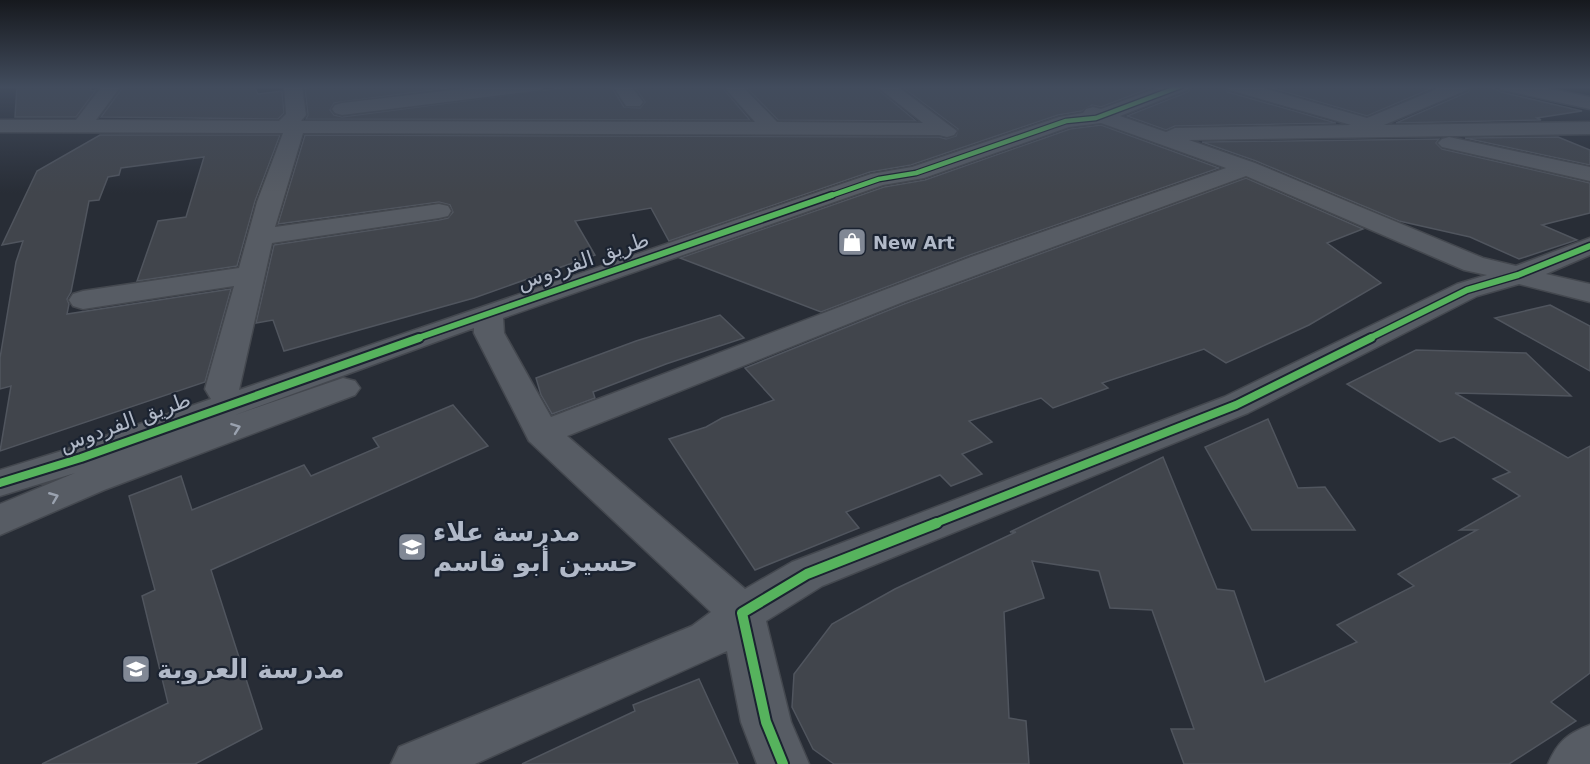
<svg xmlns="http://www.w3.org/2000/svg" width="1590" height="764" viewBox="0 0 1590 764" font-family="'DejaVu Sans',Cairo,sans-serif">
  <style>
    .building { fill: #41454c; stroke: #50555e; stroke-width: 1.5 }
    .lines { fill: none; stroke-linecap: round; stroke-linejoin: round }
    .minor-casing { stroke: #44484f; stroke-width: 3 }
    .major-casing { stroke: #454a53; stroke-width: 3 }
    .minor { fill: #575c64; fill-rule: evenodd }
    .major { fill: #5a5e66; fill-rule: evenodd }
    .cycleway-far3-casing { stroke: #1b2331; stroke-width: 7 }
    .cycleway-far2-casing { stroke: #1b2331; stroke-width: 9 }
    .cycleway-far1-casing { stroke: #1b2331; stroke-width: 12 }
    .cycleway-casing { stroke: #1b2331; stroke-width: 14 }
    .cycleway-far3 { stroke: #56b35d; stroke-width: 4.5 }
    .cycleway-far2 { stroke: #56b35d; stroke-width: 6 }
    .cycleway-far1 { stroke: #56b35d; stroke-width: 8 }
    .cycleway { stroke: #56b35d; stroke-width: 10 }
    .oneway { stroke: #9aa2af }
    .labels { text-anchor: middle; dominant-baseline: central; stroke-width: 4.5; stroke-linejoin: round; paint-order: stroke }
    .far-poi-label { font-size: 18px; font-weight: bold; fill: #b1b9c8; stroke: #1b2331; text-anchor: start }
    .street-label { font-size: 21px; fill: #b1b9c8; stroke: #1b2331 }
    .near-poi-label { font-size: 26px; font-weight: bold; fill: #b1b9c8; stroke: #1b2331; text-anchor: start }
  </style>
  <rect width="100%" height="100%" fill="#282d36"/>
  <!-- building -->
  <g class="building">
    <polygon points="17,86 90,86 91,91 96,90 76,117 15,117"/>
    <polygon points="254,86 258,94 282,91 284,113 278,119 101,117 123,87"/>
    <polygon points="316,86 464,86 334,103 330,110 334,115 342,117 576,86 611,86 624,107 640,108 645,102 634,86 721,86 750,120 306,119 308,115 305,88"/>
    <polygon points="745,86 874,86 916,121 778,120"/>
    <polygon points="901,86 1156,86 1101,107 1092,105 1082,111 1058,115 911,165 870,172 669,241 651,208 575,221 595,255 474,298 284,351 273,320 256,323 274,245 439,220 448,218 453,212 450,205 439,202 278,224 305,135 939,137 946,139 956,136 958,129"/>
    <polygon points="1192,86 1224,86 1228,92 1336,123 1175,126 1166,130 1127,116 1188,92"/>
    <polygon points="1265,86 1437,86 1367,116"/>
    <polygon points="1472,86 1489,86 1501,92 1582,111 1537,118 1541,120 1396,123 1468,92"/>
    <polygon points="1101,125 1219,168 970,255 821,312 680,258 884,187 925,180 1070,129"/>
    <polygon points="100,135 280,135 255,201 237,266 137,281 158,221 186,217 204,157 121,168 119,175 108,177 99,200 89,201 71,292 67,299 69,304 67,314 231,289 205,382 0,451 11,386 0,389 0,358 16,262 23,241 2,245 37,171"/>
    <polygon points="1558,137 1590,150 1590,165 1465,138"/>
    <polygon points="1439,139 1436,143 1442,149 1590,183 1590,213 1542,225 1577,240 1519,259 1470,237 1399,221 1256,161 1202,142"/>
    <polygon points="1246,178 1363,229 1327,243 1381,283 1309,325 1226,363 1204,349 1102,383 1108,388 1053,408 1041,398 969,421 992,442 962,454 982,474 951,486 940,475 846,512 859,528 755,570 669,439 706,427 722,418 774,400 745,368 904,304"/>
    <polygon points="1550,305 1590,326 1590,371 1495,318"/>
    <polygon points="720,315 744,338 666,364 593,392 595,398 552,414 541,395 536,378 636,341"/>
    <polygon points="1416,350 1526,353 1571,396 1455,393 1568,458 1590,446 1590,673 1551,702 1576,721 1509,764 1184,764 1171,729 1194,729 1152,610 1110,608 1099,571 1032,561 1044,598 1004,612 1009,718 1026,721 1029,764 834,764 813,749 792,707 794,674 832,624 895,589 1016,532 1010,532 1163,457 1217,589 1234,591 1265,682 1357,642 1337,625 1414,586 1398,574 1477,530 1460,530 1520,496 1493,479 1510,472 1454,437 1440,442 1347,384"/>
    <polygon points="453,405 488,446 211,570 262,729 195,764 42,764 168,703 142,596 155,590 129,496 181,476 192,510 304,465 311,476 379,447 373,438"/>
    <polygon points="1268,419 1298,488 1325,487 1355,530 1252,530 1205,447"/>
    <polygon points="699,679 738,764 522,764 635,711 633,705"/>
  </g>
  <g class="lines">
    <!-- minor casing -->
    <g class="minor-casing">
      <g id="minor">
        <path d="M102,86h19l-25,34 183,1 7,-7 -2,-28h18l4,29 -5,6 454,1 -32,-36h19l35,36 146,1 -47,-37h21l60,45 -3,4 -7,2 -8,-2 -636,-2 -28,94 164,-23 9,2 3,5 -3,5 -9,2 -167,25 -33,147 632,-216 41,-7 147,-50 24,-4 3,-4 7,-2 8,2 62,-23h27l-3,4 -67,26 46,16 9,-4 176,-3 -122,-35 -3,-4h30l111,32 77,-32h26l-3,4 -83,35 206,-3v12l-401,6 66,23 228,95 33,8 74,-28v17l-44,19 44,10v18l-71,-18 -42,12 -229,117 -426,173 -56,35 25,101 18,42h-52l-16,-42 -14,-71 -252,113h-84l8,-17 293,-121 19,-14 -182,-171 -55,-108v-5l-239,87 108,-37 12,3 5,7 -5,7 -251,95 -104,45v-31l75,-31 -75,23v-26l68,-21 143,-50 -6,-10 29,-103 -151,23 -10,-3 -4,-6 4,-6 10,-3 156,-23 18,-66 26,-69 -283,-1v-12h76zM1101,123l125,45 -255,89 -420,160 -47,-84 -1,-15 380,-133 41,-7 145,-51zM1246,176l218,94 23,5 -30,9 -233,113 -432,165 -47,27 -178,-153 336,-134z"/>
        <polygon points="486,86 544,86 541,90 535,91 342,115 335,113 332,109 335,105 342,103"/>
        <polygon points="613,86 631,86 643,102 640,106 626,106"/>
        <polygon points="1449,137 1590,167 1590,181 1442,147 1438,143 1442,139"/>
        <path d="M1590,725v39h-42c10,-23 19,-30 42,-39z"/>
      </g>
    </g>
    <!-- major casing -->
    <g class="major-casing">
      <polygon id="major" points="1498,86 1536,86 1590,97 1590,109 1507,91 1501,90"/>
    </g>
    <!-- minor -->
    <use href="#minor" class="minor"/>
    <!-- major -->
    <use href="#major" class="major"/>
    <!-- cycleway-far3 casing -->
    <g class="cycleway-far3-casing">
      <polyline id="cycleway-far3" points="827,197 879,179 916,173 1066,121 1096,118 1181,86"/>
    </g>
    <!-- cycleway-far2 casing -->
    <g class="cycleway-far2-casing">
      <g id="cycleway-far2">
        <polyline points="415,339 832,195"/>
        <polyline points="1368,339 1467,290 1518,275 1590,246"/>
      </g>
    </g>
    <!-- cycleway-far1 casing -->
    <g class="cycleway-far1-casing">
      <g id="cycleway-far1">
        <polyline points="0,483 81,458 419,338"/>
        <polyline points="933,524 1236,405 1371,338"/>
      </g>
    </g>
    <!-- cycleway casing -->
    <g class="cycleway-casing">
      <polyline id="cycleway" points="783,764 766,722 742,613 807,574 937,523"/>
    </g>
    <!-- cycleway-far3 -->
    <use href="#cycleway-far3" class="cycleway-far3"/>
    <!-- cycleway-far2 -->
    <use href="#cycleway-far2" class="cycleway-far2"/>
    <!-- cycleway-far1 -->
    <use href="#cycleway-far1" class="cycleway-far1"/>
    <!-- cycleway -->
    <use href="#cycleway" class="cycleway"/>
  </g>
  <!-- one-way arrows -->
  <defs><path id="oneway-chevron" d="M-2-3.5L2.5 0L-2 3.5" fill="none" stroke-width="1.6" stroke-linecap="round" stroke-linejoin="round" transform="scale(1.5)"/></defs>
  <g class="oneway">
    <use href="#oneway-chevron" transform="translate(236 428) rotate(-20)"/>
    <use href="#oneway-chevron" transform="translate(54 497) rotate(-22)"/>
  </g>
  <!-- sky -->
  <linearGradient id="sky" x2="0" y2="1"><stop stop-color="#16191e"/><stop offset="0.45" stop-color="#424c5d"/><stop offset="1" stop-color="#424c5d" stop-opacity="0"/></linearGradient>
  <rect width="1590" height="193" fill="url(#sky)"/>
  <!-- icons -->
  <defs>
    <g id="shop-square" transform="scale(1.5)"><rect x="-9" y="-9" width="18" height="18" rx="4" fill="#818895" stroke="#1b2331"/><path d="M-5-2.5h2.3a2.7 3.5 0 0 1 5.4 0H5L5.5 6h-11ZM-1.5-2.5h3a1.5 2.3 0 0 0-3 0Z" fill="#fff"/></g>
    <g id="school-square" transform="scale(1.5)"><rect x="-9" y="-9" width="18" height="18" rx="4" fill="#818895" stroke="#1b2331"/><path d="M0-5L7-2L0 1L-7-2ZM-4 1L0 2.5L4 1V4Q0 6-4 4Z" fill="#fff"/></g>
  </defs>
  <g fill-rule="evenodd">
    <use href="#shop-square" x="852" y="242"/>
    <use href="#school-square" x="412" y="547"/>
    <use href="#school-square" x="136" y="669"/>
  </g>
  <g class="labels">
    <!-- far-poi labels -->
    <g class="far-poi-label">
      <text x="873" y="242">New Art</text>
    </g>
    <!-- street labels -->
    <g class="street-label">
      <text transform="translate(583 261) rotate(-19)">طريق الفردوس</text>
      <text transform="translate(125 422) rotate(-20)">طريق الفردوس</text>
    </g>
    <!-- near-poi labels -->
    <g class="near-poi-label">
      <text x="433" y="532">مدرسة علاء<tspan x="433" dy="30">حسين أبو قاسم</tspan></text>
      <text x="157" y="669">مدرسة العروبة</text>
    </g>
  </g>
</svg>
